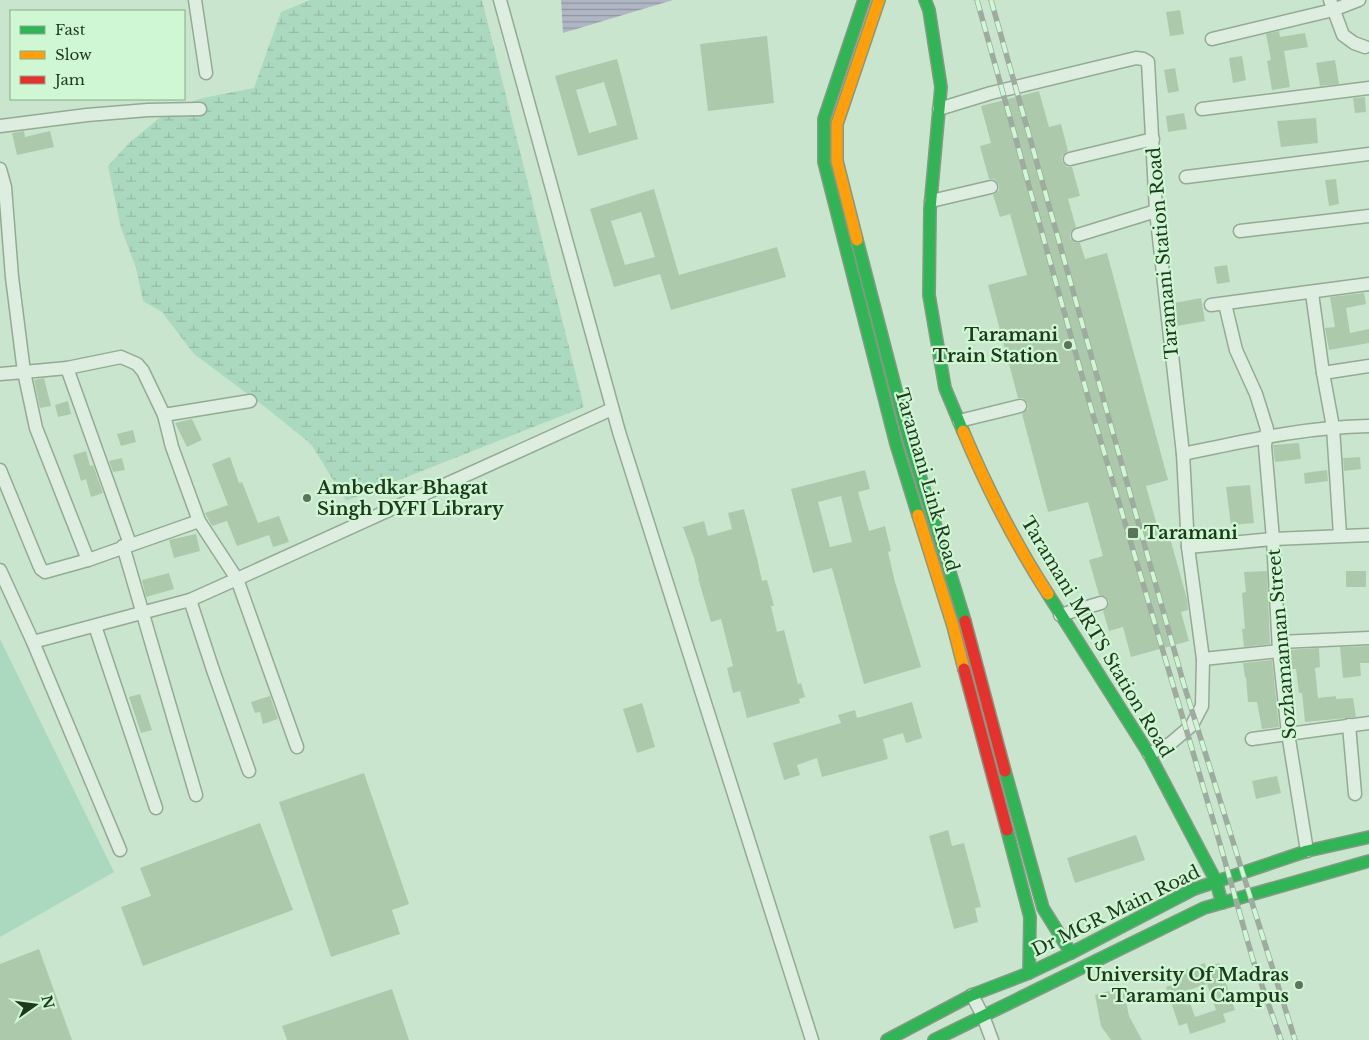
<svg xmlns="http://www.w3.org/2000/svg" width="1369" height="1040" viewBox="0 0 1369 1040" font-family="'Libre Baskerville',serif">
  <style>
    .grass { fill: #abd9bf }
    .wetland { fill: url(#wetland-marsh) }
    .water { fill: url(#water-rules) }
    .building { fill: #adc9ac; fill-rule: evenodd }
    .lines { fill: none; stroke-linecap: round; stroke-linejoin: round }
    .street-casing { stroke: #94aa95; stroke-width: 15 }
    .fast-casing { stroke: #849a85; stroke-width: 14 }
    .slow-casing { stroke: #849a85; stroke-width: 14 }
    .jam-casing { stroke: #849a85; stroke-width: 14 }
    .street { stroke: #ddeddf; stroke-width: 12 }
    .fast { stroke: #30b455; stroke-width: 11 }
    .slow { stroke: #ff9f0a; stroke-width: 11 }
    .jam { stroke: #e5322d; stroke-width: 11 }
    .rail-casing { stroke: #9eac9f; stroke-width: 5.5 }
    .rail { stroke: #cff7d4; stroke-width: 4; stroke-dasharray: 11; stroke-linecap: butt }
    .poi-dot { fill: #5a755a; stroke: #cff7d4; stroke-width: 2 }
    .labels { text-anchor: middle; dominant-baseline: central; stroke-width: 4.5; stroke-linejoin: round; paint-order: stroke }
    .street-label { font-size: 18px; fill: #1e391c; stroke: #cff7d4 }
    .poi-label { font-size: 18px; font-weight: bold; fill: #1e391c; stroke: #cff7d4; text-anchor: end }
  </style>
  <defs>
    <pattern id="wetland-marsh" width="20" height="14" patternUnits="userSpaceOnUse" patternTransform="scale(1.25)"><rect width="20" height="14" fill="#abd9bf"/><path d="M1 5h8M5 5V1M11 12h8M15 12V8" fill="none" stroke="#93bba4"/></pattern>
    <pattern id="water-rules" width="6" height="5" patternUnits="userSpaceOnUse" patternTransform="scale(1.25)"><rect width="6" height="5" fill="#b1b6c5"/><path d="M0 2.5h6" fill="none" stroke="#8f959f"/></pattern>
  </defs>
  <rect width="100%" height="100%" fill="#cae5cd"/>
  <!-- grass -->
  <polygon class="grass" points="0,639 114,872 0,937"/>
  <!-- wetland -->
  <polygon class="wetland" points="310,0 482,0 584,407 346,501 311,444 265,407 194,354 162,312 143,301 136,268 121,228 108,166 129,143 169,110 203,98 254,88 281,12"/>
  <!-- water -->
  <polygon class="water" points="561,0 673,0 563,33"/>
  <!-- building -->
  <g class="building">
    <polygon points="1180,10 1184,34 1170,36 1166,12"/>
    <polygon points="1279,31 1280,37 1305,33 1308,47 1284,51 1290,87 1272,90 1267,61 1271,60 1266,34"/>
    <polygon points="767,36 774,103 708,111 700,44"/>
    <polygon points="1242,56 1246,80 1233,83 1229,58"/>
    <path d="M617,59l21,80 -60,17 -23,-80zM604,82l13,43 -28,8 -13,-43z"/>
    <polygon points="1335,60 1339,84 1320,86 1316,63"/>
    <polygon points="1175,68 1179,91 1168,93 1164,70"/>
    <polygon points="1039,91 1049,127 1061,124 1068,151 1062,156 1062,161 1067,167 1072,167 1080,196 1068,199 1076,227 1070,233 1070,238 1076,243 1080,243 1085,259 1107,253 1168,480 1146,486 1161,540 1170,538 1187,599 1188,610 1181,612 1189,641 1131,657 1123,627 1109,631 1103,611 1107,608 1109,601 1106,597 1099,595 1089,560 1103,556 1088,502 1048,512 1022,414 1028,409 1028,404 1023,398 1018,398 988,285 1027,275 1010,214 1000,217 993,195 999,190 999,185 994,179 989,179 980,146 991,143 981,106"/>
    <polygon points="1365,97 1366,112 1355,113 1353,98"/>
    <polygon points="1184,113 1187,129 1168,132 1166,116"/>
    <polygon points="1316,118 1318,143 1281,147 1277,121"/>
    <polygon points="24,131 25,137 50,131 54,147 17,155 12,133"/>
    <polygon points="1336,179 1339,204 1329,206 1325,180"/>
    <path d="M654,189l25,86 98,-28 9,30 -115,33 -11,-36 -46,13 -24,-78zM641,212l14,45 -30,8 -14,-44z"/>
    <polygon points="1227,265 1230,282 1217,284 1214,267"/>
    <polygon points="1364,293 1366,304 1346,308 1350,333 1369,329 1369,343 1329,350 1325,328 1335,327 1330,297"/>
    <polygon points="1201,298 1205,321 1177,326 1174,303"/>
    <polygon points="44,378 51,406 40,408 34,380"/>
    <polygon points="68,401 71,414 58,417 55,405"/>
    <polygon points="192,419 202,440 187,447 175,423"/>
    <polygon points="133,430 136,442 121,446 117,434"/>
    <polygon points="1299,443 1301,459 1275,462 1273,445"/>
    <polygon points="86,451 90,466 93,465 103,493 91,497 86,479 81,481 73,455"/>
    <polygon points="230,457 239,483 242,482 258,523 279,516 289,542 273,547 269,535 237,546 227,521 212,526 205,513 228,505 212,464"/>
    <polygon points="1360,457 1361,469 1344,471 1343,458"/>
    <polygon points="122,458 125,470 113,472 109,461"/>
    <path d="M865,470l5,19 -12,3 11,39 16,-5 6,25 -3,1 7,30 26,85 -57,17 -32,-116 -19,5 -22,-84zM841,496l11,46 -22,5 -12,-45z"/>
    <polygon points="1327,470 1328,481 1305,484 1304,473"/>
    <polygon points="1250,485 1254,523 1231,525 1226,487"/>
    <polygon points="744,509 757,558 762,581 767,580 774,606 771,606 777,632 784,630 798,684 801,683 805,697 799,699 800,703 747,718 740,691 733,693 727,668 733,666 721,619 711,622 698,578 699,578 694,558 683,527 704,521 708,536 732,529 728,513"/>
    <polygon points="196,534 200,551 174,558 169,540"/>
    <polygon points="1267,571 1270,644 1244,647 1242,629 1245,629 1242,593 1246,592 1244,572"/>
    <rect x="1346" y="571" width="20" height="16"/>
    <polygon points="169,573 174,589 146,597 142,580"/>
    <polygon points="1369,646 1369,663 1360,663 1361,676 1343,678 1340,647"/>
    <polygon points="1319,648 1320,667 1315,668 1318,698 1336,696 1336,699 1353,698 1356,717 1305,722 1302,693 1299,693 1296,669 1289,669 1287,650"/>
    <polygon points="1272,660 1279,727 1262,729 1257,702 1248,702 1246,677 1245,677 1243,663"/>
    <polygon points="140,694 152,730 141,733 129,697"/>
    <polygon points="270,696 278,719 263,724 260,712 255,713 251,702"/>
    <polygon points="912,702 922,738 906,743 903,733 883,739 888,759 822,777 817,758 797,765 800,775 784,780 773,743 841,723 838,715 855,710 857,718"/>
    <polygon points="642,703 655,747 637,753 623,709"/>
    <polygon points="364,773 409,904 392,910 400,934 331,957 279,802"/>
    <polygon points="1277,776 1281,793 1256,799 1252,781"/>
    <polygon points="260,823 293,910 143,966 121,907 151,896 140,868"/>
    <polygon points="948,830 952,846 964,843 981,907 975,908 978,922 954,929 929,836"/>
    <polygon points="1136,835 1145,860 1075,883 1067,858"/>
    <polygon points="39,949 72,1040 0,1040 0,964"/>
    <path d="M1205,963l1,5 13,-5 16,47 -12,4 3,8 -36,12 -3,-11 -8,3 -13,-39 11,-4 -3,-9zM1207,984l9,26 -21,7 -9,-26z"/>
    <polygon points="1123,987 1129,1016 1142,1040 1111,1040 1101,1026 1095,995"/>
    <polygon points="392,989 409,1040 287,1040 282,1026"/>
  </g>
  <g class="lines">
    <!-- street casing -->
    <g class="street-casing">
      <g id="street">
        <polyline points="195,0 206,73"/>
        <polyline points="500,0 619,432 812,1040"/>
        <polyline points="1330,0 1343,35 1354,43 1365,47"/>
        <polyline points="1212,39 1333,10 1359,0"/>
        <polyline points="939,109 991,93 1136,58 1143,59 1148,62 1156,211 1183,454 1188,547 1203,659 1202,706 1192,725 1171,743 1149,754"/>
        <polyline points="1202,109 1369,88"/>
        <polyline points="0,126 87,115 148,110 200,109"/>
        <polyline points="1070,159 1153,139"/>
        <polyline points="0,169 5,187 12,277 24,372 67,368 121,357 137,364 143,371 164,415 172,447 199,521 237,579 612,409"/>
        <polyline points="1186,177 1369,154"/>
        <polyline points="931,201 991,187"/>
        <polyline points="1240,231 1369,216"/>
        <polyline points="1078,235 1156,211"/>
        <polyline points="1312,293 1323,373 1333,427 1340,535"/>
        <polyline points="1225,304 1236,350 1256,394 1267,429 1265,446 1273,539 1279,651 1288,733 1307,851"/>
        <polyline points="1211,305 1369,284"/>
        <polyline points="67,368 130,544"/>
        <polyline points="1323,373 1369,366"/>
        <polyline points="0,374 24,372 36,428 88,560"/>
        <polyline points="164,415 250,401"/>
        <polyline points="959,421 1020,406"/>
        <path d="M1183,454c63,-13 121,-27 186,-28"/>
        <polyline points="0,470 39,565 41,569 45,572 88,560 199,521"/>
        <polyline points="123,546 196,795"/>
        <polyline points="1188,547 1273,539 1369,535"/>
        <polyline points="0,570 33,642 120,850"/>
        <polyline points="190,600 213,670 249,771"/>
        <polyline points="1060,615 1101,603"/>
        <polyline points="95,626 156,808"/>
        <polyline points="33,642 190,600 237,579 297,747"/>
        <polyline points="1279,642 1369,638"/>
        <polyline points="1203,659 1279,651"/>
        <polyline points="1349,725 1355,794"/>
        <polyline points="1252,739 1369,723"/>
        <polyline points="972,995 983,1016 992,1040"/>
      </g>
    </g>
    <!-- fast casing -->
    <g class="fast-casing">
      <g id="fast">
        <polyline points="864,0 824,119 824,162 896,444 918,515"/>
        <polyline points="925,0 929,10 941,87 930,209 929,295 945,388 963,431"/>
        <polyline points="857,240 909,440 965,621"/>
        <polyline points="1048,594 1149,754 1216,881 1222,903"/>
        <polyline points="1005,771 1043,908 1071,953"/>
        <polyline points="1007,830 1030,917 1029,973"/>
        <polyline points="887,1040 972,995 1029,973 1071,953 1194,889 1307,851 1369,837"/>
        <polyline points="934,1040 1204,908 1369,861"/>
      </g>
    </g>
    <!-- slow casing -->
    <g class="slow-casing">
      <g id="slow">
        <polyline points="857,240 837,161 837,124 879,0"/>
        <path d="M963,431c24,57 52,112 85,163"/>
        <polyline points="918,515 953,626 964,669"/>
      </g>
    </g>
    <!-- jam casing -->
    <g class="jam-casing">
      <g id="jam">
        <polyline points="965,621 1005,771"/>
        <polyline points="964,669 1007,830"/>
      </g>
    </g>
    <!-- street -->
    <use href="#street" class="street"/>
    <!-- fast -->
    <use href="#fast" class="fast"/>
    <!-- slow -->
    <use href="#slow" class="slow"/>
    <!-- jam -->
    <use href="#jam" class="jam"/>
    <!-- rail casing -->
    <g class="rail-casing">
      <g id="rail">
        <polyline points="977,0 1091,408 1216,830 1253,960 1281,1040"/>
        <polyline points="991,0 1184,685 1295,1040"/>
      </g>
    </g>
    <!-- rail -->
    <use href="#rail" class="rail"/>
  </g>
  <!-- markers -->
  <g class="poi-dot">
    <circle cx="1068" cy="345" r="5"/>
    <circle cx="307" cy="498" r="5"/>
    <rect x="1127" y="527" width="12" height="12" rx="2.5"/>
    <circle cx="1299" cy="985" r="5"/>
  </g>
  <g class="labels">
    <!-- street labels -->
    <g class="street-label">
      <text transform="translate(1163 253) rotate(-95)">Taramani Station Road</text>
      <text transform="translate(927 480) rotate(74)">Taramani Link Road</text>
      <text transform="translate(1097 637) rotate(59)">Taramani MRTS Station Road</text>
      <text transform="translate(1282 644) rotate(-95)">Sozhamannan Street</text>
      <text transform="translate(1116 911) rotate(-26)">Dr MGR Main Road</text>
    </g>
    <!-- poi labels -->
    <g class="poi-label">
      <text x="1058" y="335">Taramani<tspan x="1058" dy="21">Train Station</tspan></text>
      <text x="317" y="488" text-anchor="start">Ambedkar Bhagat<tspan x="317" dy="21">Singh DYFI Library</tspan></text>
      <text x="1144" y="533" text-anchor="start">Taramani</text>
      <text x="1289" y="975">University Of Madras<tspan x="1289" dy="21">- Taramani Campus</tspan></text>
    </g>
  </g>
  <!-- legend -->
  <rect x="10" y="10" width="175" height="90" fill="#cff7d4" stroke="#88ab8a"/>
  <rect x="20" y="26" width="25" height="8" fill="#30b455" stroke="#88ab8a"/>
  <text x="55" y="35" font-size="15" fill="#1e391c">Fast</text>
  <rect x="20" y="51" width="25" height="8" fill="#ff9f0a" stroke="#88ab8a"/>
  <text x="55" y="60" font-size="15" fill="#1e391c">Slow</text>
  <rect x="20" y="76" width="25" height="8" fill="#e5322d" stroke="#88ab8a"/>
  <text x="55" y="85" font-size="15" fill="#1e391c">Jam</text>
  <!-- north arrow -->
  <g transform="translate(35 1005) rotate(76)" stroke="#cff7d4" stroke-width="4" paint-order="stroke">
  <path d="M0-4L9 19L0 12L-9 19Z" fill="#1e391c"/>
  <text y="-8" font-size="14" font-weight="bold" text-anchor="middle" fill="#1e391c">N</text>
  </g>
</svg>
